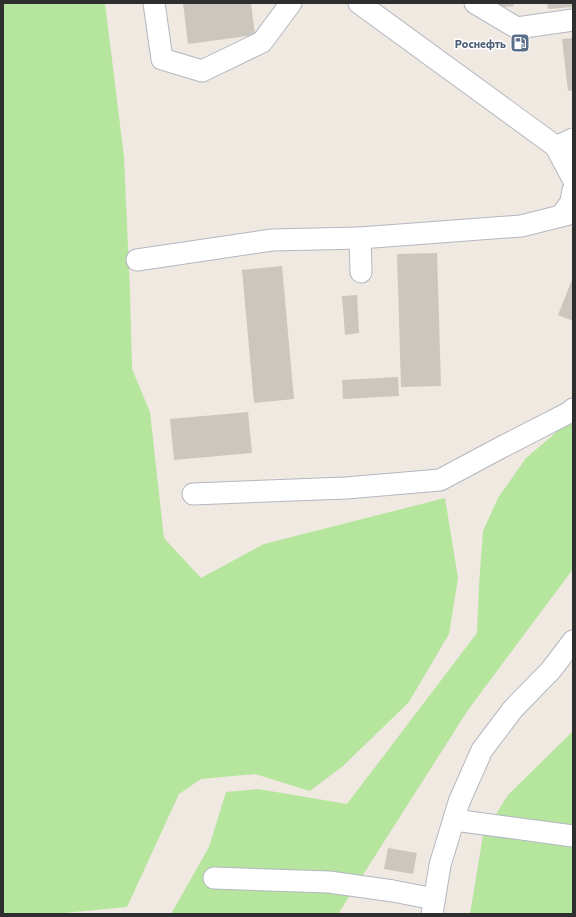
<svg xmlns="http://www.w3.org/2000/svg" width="576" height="917" viewBox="0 0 576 917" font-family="Commissioner,sans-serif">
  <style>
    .green { fill: #b6e59e }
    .building { fill: #cbc7bf }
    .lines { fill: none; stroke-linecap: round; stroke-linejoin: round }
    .minor-casing { stroke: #b4b7c1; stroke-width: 23 }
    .minor { stroke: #fff; stroke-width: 21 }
    .labels { text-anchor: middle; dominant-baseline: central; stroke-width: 3; stroke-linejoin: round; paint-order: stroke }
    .service-label { font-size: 11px; font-weight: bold; fill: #4e5e75; stroke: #fff; text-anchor: end }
  </style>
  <rect width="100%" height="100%" fill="#efe9e1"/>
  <!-- green -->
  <g class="green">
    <polygon points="3,3 105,3 124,157 130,292 132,369 150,412 164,538 201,578 264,544 445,498 458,578 449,634 409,702 343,766 310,791 255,774 201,779 179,794 127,907 53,914 3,914"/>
    <polygon points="573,418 573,569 468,710 338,914 171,914 209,847 226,792 258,789 347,804 477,633 479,585 483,531 498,498 526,458"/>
    <polygon points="573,731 573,914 470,914 483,835 508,795"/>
  </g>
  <!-- building -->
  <g class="building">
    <polygon points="183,3 251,3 255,35 188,44"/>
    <polygon points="495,3 513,3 514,6 496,8"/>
    <polygon points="547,3 573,3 573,7 548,9"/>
    <polygon points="573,38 573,90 568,91 562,39"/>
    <polygon points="437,253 441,386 401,387 397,254"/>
    <polygon points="282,266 294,399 254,403 242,270"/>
    <polygon points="573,277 573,321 558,315"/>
    <polygon points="357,295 359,333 345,335 342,296"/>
    <polygon points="398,377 399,396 343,399 342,380"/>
    <polygon points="248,412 252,453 174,460 170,419"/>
    <polygon points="388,848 417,853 413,874 384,869"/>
  </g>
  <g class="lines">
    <!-- minor casing -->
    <g class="minor-casing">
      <g id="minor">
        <polyline points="154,3 162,59 202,71 262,42 291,3"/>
        <polyline points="359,3 573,159"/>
        <polyline points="475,3 517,28 573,20"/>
        <polyline points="573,139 556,147 573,179"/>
        <polyline points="561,216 571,202 573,190"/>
        <polyline points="137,260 272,240 360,238"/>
        <polyline points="361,272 360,238 521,226 573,213"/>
        <polyline points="193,494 346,488 440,480 498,449 570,412 573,409"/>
        <polyline points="454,820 573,836"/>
        <polyline points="214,878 329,882 393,891 434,899"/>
        <polyline points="432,914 440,865 459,802 482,750 513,709 551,670 573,641"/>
      </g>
    </g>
    <!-- minor -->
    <use href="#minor" class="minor"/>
  </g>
  <!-- icons -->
  <defs>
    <g id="fuel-square" transform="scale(1)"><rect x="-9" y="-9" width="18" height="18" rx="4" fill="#5c6f8a" stroke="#fff"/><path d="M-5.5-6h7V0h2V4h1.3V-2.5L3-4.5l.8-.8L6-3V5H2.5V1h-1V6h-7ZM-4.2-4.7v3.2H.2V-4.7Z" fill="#fff"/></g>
  </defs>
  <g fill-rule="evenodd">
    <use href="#fuel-square" x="520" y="43"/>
  </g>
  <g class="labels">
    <!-- service labels -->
    <g class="service-label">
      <text x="506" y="43">Роснефть</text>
    </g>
  </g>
  <!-- border -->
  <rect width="576" height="917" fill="none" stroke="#2e2e2e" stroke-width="8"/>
</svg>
